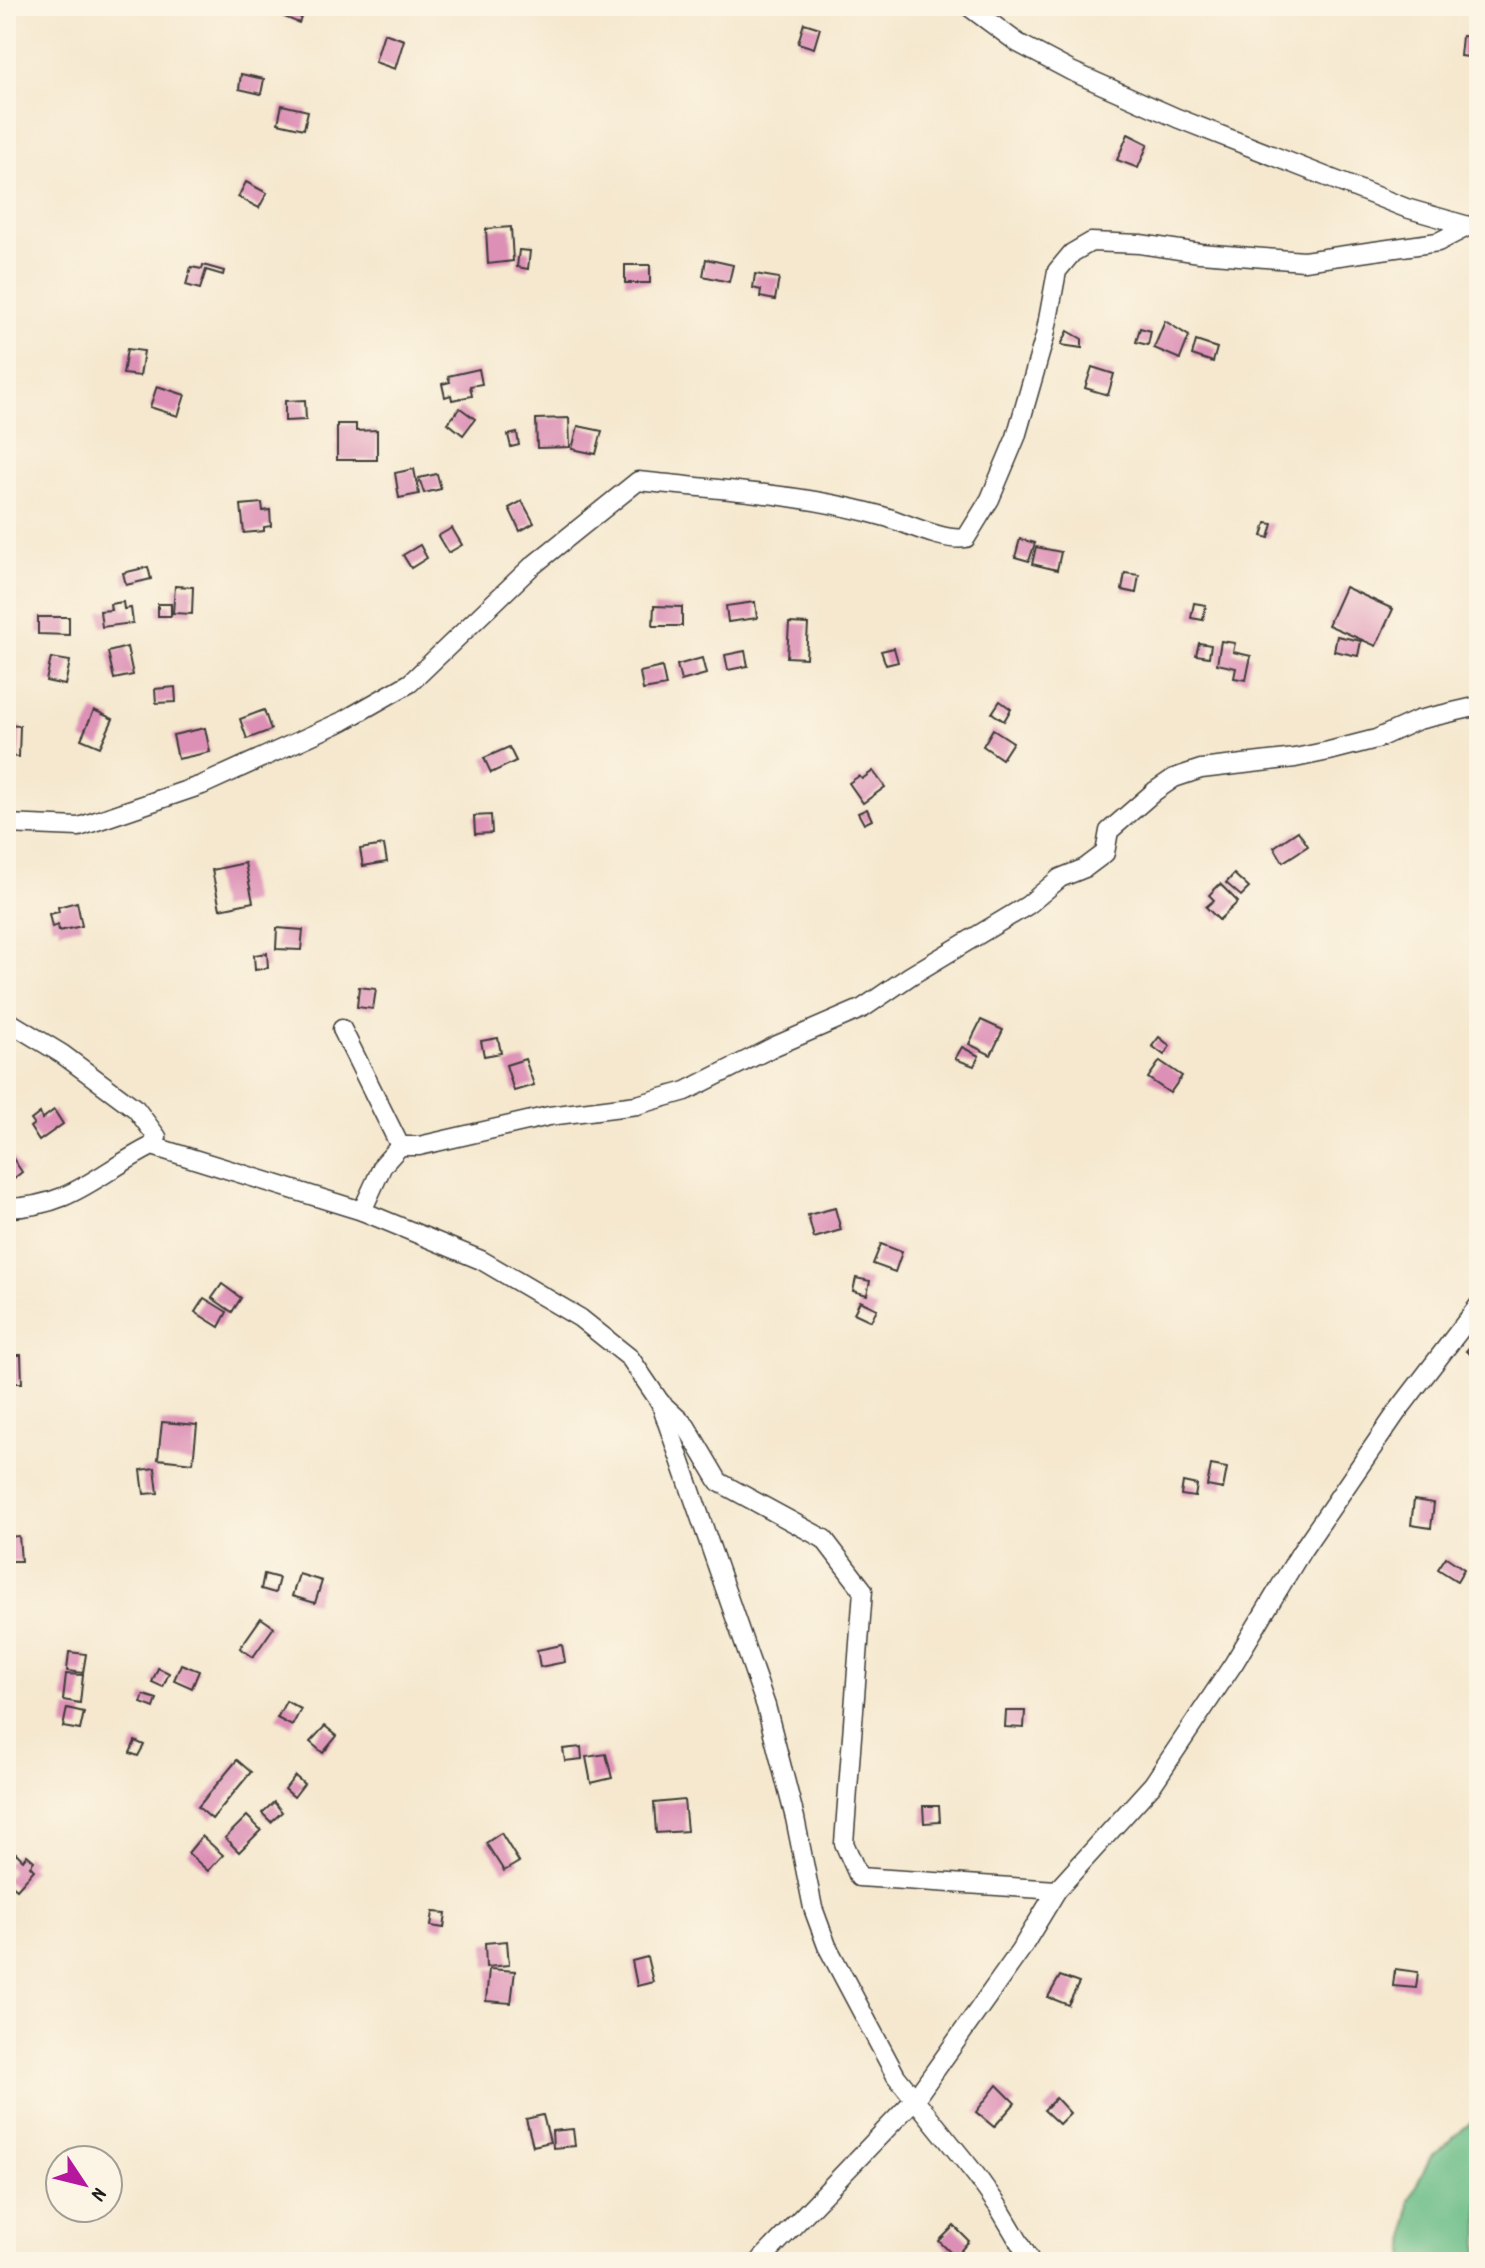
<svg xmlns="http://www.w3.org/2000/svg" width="1485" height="2268" viewBox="0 0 1485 2268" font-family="Dekko,sans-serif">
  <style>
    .forest { fill: #6dbe89; stroke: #446d52; stroke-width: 2 }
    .building { fill: #dd90b6 }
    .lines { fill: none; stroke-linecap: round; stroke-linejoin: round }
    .minor-casing { stroke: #3d3b37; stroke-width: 21 }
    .minor { stroke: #fff; stroke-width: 18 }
  </style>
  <rect width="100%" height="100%" fill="#fcf5e5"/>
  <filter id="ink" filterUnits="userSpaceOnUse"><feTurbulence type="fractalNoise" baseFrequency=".0125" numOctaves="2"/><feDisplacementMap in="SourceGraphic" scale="16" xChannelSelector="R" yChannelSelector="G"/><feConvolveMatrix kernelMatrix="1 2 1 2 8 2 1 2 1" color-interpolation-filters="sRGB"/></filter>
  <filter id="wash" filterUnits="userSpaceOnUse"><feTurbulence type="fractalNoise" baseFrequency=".006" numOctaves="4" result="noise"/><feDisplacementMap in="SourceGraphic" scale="32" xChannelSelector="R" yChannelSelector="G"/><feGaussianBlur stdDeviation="1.8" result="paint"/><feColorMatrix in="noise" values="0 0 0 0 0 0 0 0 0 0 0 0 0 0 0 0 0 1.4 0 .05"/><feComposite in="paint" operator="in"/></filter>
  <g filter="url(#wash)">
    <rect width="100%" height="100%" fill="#f5e8cf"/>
    <!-- forest -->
    <polygon class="forest" points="1479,2059 1479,2262 1405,2262 1409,2200 1430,2158 1478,2116"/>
    <g id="blocks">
      <!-- building -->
      <g class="building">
        <polygon points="286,6 304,10 299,23 282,16"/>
        <polygon points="804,23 820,28 814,48 798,43"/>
        <polygon points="384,33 404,40 395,69 375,62"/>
        <polygon points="1462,36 1479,38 1479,58 1460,56"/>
        <polygon points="241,74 264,79 261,94 239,89"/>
        <polygon points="282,105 308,111 304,129 278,123"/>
        <polygon points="1128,134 1148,144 1138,168 1117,160"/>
        <polygon points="246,182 267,193 259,208 238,197"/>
        <polygon points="511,227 513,261 488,264 486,229"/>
        <polygon points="519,250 530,251 528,269 517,267"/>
        <polygon points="706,259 733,265 729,282 703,276"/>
        <polygon points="203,265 224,271 223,275 206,270 200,289 186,285 191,267 202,269"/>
        <rect x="625" y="265" width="25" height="18"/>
        <polygon points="755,274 779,278 775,300 760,297 761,290 753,288"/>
        <polygon points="1165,321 1189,336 1180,359 1154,348"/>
        <polygon points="1140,328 1151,331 1148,345 1136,342"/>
        <polygon points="1068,331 1082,339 1082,348 1061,345"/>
        <polygon points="1196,341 1217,348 1213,362 1192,355"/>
        <polygon points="127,349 144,351 140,376 123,374"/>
        <polygon points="1092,367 1114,374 1108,395 1085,388"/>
        <polygon points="479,369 482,384 470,386 472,396 452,400 451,395 445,397 442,384 450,382 448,376"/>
        <polygon points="157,386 185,395 178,416 150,407"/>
        <polygon points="305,400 306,420 285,421 285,401"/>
        <polygon points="460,408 475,419 463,435 448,423"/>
        <polygon points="569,418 570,447 537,448 536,419"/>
        <polygon points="337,424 356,424 356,431 377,430 377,460 337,460"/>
        <polygon points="578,426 602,431 596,454 572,449"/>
        <polygon points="517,433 519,445 511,447 508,435"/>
        <polygon points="414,469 419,494 399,498 395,473"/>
        <polygon points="437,474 441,489 424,493 419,478"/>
        <polygon points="522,501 534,523 520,531 509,508"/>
        <polygon points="262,503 263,511 270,510 271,526 264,527 264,531 244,533 241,505"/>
        <polygon points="1266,523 1273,524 1269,538 1262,536"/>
        <polygon points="452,528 462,545 448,553 438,536"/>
        <polygon points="1020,539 1035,543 1029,561 1015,557"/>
        <polygon points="420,545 427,558 411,568 403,555"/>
        <polygon points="1036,547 1061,552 1057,570 1032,564"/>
        <polygon points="148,567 151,579 126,585 123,573"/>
        <polygon points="1125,573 1139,575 1136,593 1122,590"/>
        <polygon points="175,586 193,587 192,614 173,613"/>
        <polygon points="1345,587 1393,609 1376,646 1328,625"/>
        <polygon points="123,602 124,609 131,608 133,623 102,627 100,611 111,610 110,604"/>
        <polygon points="755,602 757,618 728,622 726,606"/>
        <polygon points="1194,603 1206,605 1203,620 1191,618"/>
        <rect x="158" y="604" width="13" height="12"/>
        <polygon points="654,606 682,607 682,626 653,626"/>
        <polygon points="38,617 69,617 69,635 38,634"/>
        <polygon points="789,623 808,624 806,658 787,657"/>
        <polygon points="1337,636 1361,641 1358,656 1334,651"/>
        <polygon points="1221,641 1235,643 1233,652 1251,656 1246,680 1234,678 1236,668 1217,664"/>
        <polygon points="1199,643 1211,645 1209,657 1196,655"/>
        <polygon points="127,647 133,675 114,679 108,652"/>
        <polygon points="894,648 898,662 886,665 881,651"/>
        <polygon points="745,651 748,666 728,670 725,655"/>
        <polygon points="51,658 70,661 65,685 46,681"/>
        <polygon points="702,658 706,674 681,681 677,665"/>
        <polygon points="662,667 666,686 643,690 640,672"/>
        <polygon points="175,687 176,702 156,703 155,689"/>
        <polygon points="1000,701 1011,709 1004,721 992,713"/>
        <polygon points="94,710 113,719 100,747 81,739"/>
        <polygon points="264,710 271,730 247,739 240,719"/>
        <polygon points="6,725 20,726 19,757 6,756"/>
        <polygon points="205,728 210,752 178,759 173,735"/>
        <polygon points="993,729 1013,742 1002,759 983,746"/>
        <polygon points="509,747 516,761 491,773 484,758"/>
        <polygon points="873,771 885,787 863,803 849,783 859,776 862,779"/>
        <polygon points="867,809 872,820 864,824 858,813"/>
        <polygon points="491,815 492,833 475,834 474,816"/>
        <polygon points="1298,831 1308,846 1283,862 1274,847"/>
        <polygon points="384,845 387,862 363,866 360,849"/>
        <polygon points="245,863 253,902 220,909 212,870"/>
        <polygon points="1234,874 1249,888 1241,896 1226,883"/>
        <polygon points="1220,884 1238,902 1219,920 1206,907 1214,900 1209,895"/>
        <polygon points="77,902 82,926 59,931 58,925 52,927 49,914 59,912 58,907"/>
        <polygon points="277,928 303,930 301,950 276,949"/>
        <polygon points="267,953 268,968 255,970 254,955"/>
        <polygon points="359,987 376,989 373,1009 357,1007"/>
        <polygon points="981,1020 1003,1030 991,1055 969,1044"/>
        <polygon points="1159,1037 1170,1046 1164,1055 1152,1046"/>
        <polygon points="498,1038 501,1053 484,1056 481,1041"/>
        <polygon points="962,1047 979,1056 974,1066 955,1059"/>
        <polygon points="525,1059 534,1085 514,1091 506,1065"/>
        <polygon points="1160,1061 1182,1076 1170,1093 1148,1078"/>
        <polygon points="54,1110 63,1124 39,1141 30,1127 34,1124 31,1120 40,1113 42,1119"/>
        <polygon points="12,1157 22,1172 12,1180 6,1172 6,1161"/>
        <polygon points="835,1208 841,1230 814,1238 808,1215"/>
        <polygon points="881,1244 902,1252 895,1272 873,1264"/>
        <polygon points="856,1278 870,1281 867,1295 853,1291"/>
        <polygon points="222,1284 241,1298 232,1312 212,1298"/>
        <polygon points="204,1298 227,1312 219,1327 195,1312"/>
        <polygon points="860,1301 877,1309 871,1321 854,1313"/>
        <polygon points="1479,1337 1479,1360 1466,1351"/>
        <polygon points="6,1355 21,1355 22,1383 6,1383"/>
        <polygon points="162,1422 197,1425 193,1463 158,1459"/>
        <polygon points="1211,1465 1227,1468 1223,1489 1207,1486"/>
        <polygon points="155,1468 158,1493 144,1494 141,1470"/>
        <polygon points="1183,1482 1197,1485 1195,1497 1181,1495"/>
        <polygon points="1414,1500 1434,1503 1431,1528 1411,1525"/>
        <polygon points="19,1536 21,1561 6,1561 6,1537"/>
        <polygon points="1446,1557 1464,1569 1457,1581 1438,1569"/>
        <polygon points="264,1574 279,1578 275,1593 261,1589"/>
        <polygon points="299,1574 322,1581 315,1603 292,1596"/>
        <polygon points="261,1618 274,1627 253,1657 240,1648"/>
        <polygon points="562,1645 565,1662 540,1667 537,1650"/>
        <polygon points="69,1652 86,1654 83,1673 67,1671"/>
        <polygon points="181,1664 199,1671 192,1688 174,1680"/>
        <polygon points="158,1668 169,1673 163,1687 152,1682"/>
        <polygon points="66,1674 83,1675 80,1703 63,1700"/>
        <polygon points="144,1695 157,1699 154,1708 141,1703"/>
        <polygon points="286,1701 301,1709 292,1726 277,1718"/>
        <polygon points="67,1708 84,1712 80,1730 63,1727"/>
        <polygon points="1006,1711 1025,1711 1024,1728 1005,1727"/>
        <polygon points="325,1726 337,1736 323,1753 310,1742"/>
        <polygon points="135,1741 144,1745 138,1756 130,1753"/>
        <polygon points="581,1747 582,1759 565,1761 563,1749"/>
        <polygon points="606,1754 612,1778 591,1783 586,1757"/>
        <polygon points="237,1760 251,1772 212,1819 198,1807"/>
        <polygon points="295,1776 304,1784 294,1797 285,1789"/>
        <polygon points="684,1800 687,1831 656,1833 654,1803"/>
        <polygon points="274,1802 282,1812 271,1822 262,1813"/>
        <polygon points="923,1806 939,1806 940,1822 924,1823"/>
        <polygon points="247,1816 261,1830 239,1852 225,1838"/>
        <polygon points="501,1833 519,1862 504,1871 486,1843"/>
        <polygon points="202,1836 223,1855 208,1871 188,1853"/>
        <polygon points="16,1853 23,1860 27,1855 34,1861 30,1866 34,1870 17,1889 6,1880 12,1871 6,1864"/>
        <polygon points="433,1912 446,1913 444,1928 431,1926"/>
        <polygon points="507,1941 509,1965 486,1967 485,1943"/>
        <polygon points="647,1957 653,1982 637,1986 632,1961"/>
        <polygon points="489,1969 515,1971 511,2003 486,2001"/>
        <polygon points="1395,1969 1418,1972 1416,1988 1393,1986"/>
        <polygon points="1060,1976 1079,1983 1068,2005 1048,1997"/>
        <polygon points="997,2085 1015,2103 994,2127 976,2112"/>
        <polygon points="1056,2098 1070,2113 1059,2124 1044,2110"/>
        <polygon points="543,2115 550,2142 533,2146 526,2119"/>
        <polygon points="573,2129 575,2146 553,2148 552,2131"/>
        <polygon points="954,2226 969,2241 955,2257 939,2241"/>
      </g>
    </g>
  </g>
  <g filter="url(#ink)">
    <use href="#blocks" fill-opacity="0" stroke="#3d3b37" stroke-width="2"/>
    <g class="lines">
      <!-- minor casing -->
      <g class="minor-casing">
        <g id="minor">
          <polyline points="968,6 1018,43 1071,71 1177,118 1406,208 1472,227"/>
          <path d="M6,824l73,3 123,-42 141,-64 67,-38 121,-116 107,-86c84,9 171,13 251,37 21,7 57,24 77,20l24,-39 26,-62 29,-101 12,-65 15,-18 19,-11 49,2 60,9 104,8 134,-19 31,-16"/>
          <polyline points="6,1020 62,1054 136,1109 157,1137 152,1146"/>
          <polyline points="342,1029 400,1146"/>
          <path d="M6,1208c66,-1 92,-35 146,-62l210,65 21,-46 17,-19h19l130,-30 88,-11 49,-14 89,-45 88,-38 47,-32 118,-71 32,-27 25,-10 20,-15 4,-22 46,-40 19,-13 27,-9 94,-11 34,-7 47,-12 42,-19 61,-14"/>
          <polyline points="362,1211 481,1260 580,1318 630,1358 660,1402 766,1706 795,1818 813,1908 827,1946 896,2076 976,2175 998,2206 1031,2262"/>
          <polyline points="660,1402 686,1426 719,1482 824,1539 863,1590 844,1843 859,1877 1057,1890"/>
          <polyline points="759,2262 915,2099 1020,1951 1057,1890 1153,1784 1234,1663 1301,1552 1397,1412 1479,1305"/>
        </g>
      </g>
      <!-- minor -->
      <use href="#minor" class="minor"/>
    </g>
  </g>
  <!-- margin -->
  <rect width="1485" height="2268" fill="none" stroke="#fcf5e5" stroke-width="32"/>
  <!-- north arrow -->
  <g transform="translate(84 2184) rotate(125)"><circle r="38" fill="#fcf5e5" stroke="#a29e95" stroke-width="2"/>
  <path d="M0-6L14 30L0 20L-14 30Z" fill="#b5179e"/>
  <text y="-12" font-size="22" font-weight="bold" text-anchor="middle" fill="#1c1c1c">N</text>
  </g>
</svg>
